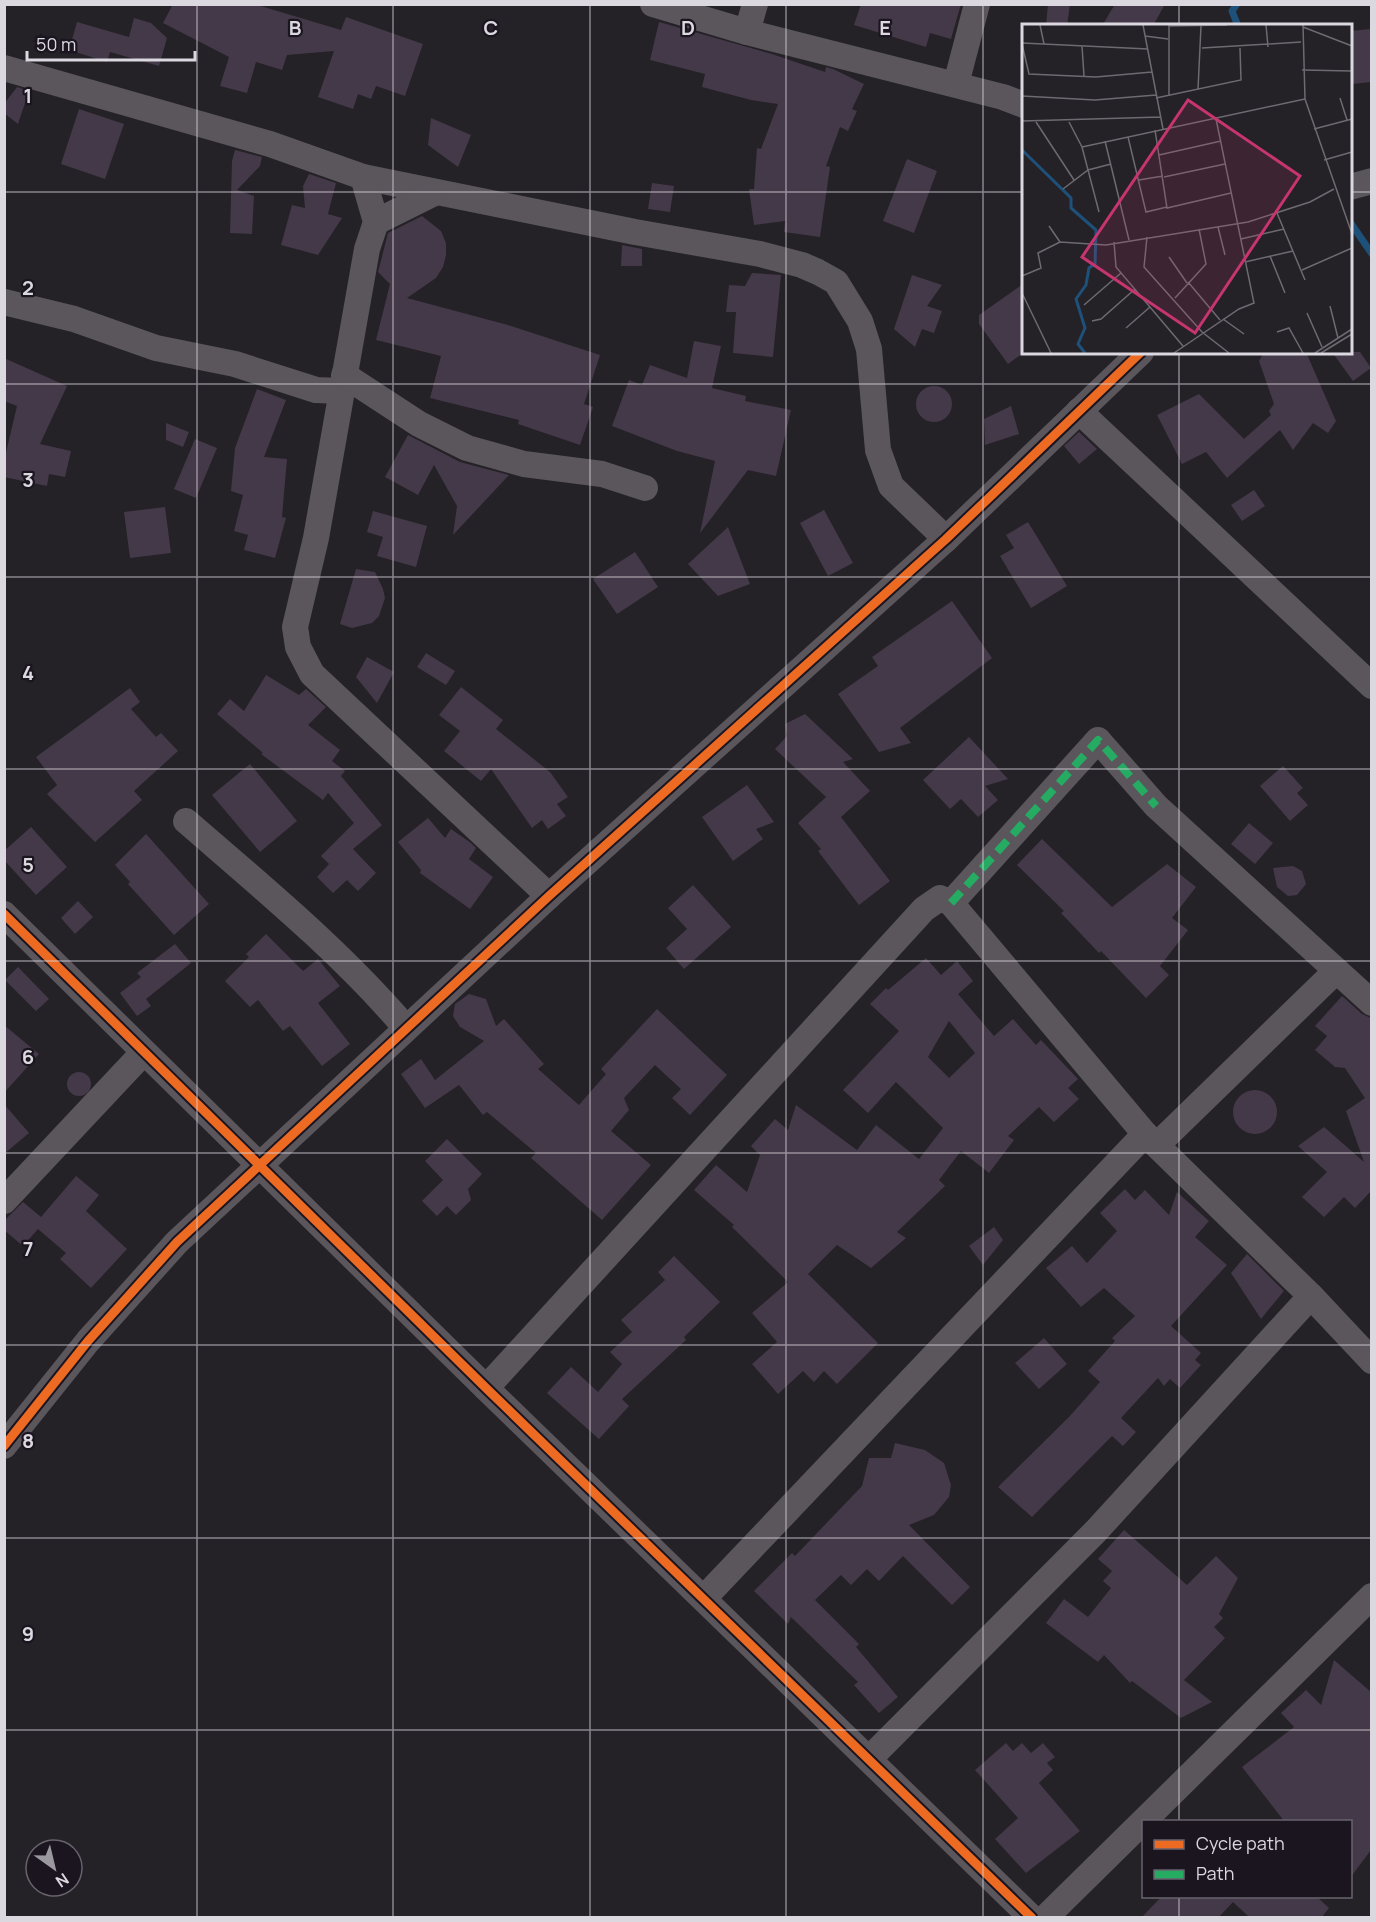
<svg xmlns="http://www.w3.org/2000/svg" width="1376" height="1922" viewBox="0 0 1376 1922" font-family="Manrope,sans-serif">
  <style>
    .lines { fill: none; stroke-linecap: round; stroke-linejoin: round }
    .stream { stroke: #1e5179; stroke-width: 7 }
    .building { fill: #443948; fill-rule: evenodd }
    .minor { stroke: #5a565c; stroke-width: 26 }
    .quiet { stroke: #26ab63; stroke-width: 8; stroke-dasharray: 15 8; stroke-linecap: butt }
    .cycleway-casing { stroke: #1b1520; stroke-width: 13 }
    .cycleway { stroke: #ed6a23; stroke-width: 9 }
    .grid { fill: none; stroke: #dcd8e0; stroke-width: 1.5; stroke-opacity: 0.55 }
    .inset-river { fill: none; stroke: #1e5179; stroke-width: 3 }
    .inset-road { fill: none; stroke: #6e6a71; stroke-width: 1.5 }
    .view { fill: #c6356f; fill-opacity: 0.15; stroke: #c6356f; stroke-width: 3 }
    .inset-edge { fill: none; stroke: #dcd8e0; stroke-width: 3 }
    .grid-label { font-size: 20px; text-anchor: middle; font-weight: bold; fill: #dcd8e0; stroke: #1b1520; stroke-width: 4.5; stroke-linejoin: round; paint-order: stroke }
  </style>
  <rect width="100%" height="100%" fill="#242127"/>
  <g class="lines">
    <!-- stream -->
    <g class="stream">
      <polyline points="1237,4 1232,11 1238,26"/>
      <polyline points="1350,222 1372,254"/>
    </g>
  </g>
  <!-- building -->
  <g class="building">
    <polygon points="173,4 254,4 341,30 346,17 423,44 405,96 376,86 371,99 358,94 353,109 318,97 334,51 287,55 282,70 256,62 247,93 220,86 229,57 163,23"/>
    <polygon points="861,4 961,4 951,39 930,33 926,47 854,25"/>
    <polygon points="1048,4 1070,4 1067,26 1046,26"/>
    <polygon points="1115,4 1165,4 1153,26 1102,26"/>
    <polygon points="134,18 151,23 167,38 159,66 110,52 107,62 69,50 77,22 129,37"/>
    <polygon points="659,22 772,54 825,72 826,67 833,69 864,84 852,109 857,111 848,131 840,127 826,166 830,167 820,237 784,232 785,221 754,225 749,189 754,189 757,148 761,149 778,104 751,100 702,87 705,74 650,60"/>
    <polygon points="1371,29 1371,82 1352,84 1350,31"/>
    <polygon points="17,87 29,91 18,124 4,113 4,104"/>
    <polygon points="79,109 124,124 105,179 61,164"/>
    <polygon points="431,118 471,135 458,167 428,145"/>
    <polygon points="235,150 262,157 260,166 237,190 254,196 252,234 230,233 232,161"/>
    <polygon points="907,159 937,171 914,233 883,221"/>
    <polygon points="309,174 336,183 328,214 342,218 318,255 281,245 292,205 305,208 303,186"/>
    <polygon points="652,183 674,186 670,212 648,209"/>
    <polygon points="422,216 441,231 446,243 446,255 443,267 436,278 407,298 508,325 600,355 584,404 593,407 580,445 518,424 519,420 430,398 441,356 376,340 390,284 378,272 388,233"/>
    <polygon points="622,245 642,249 642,266 621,266"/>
    <polygon points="752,273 781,275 773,357 733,353 736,312 726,312 729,285 745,286"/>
    <polygon points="912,275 942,285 927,306 942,311 934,333 922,329 915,347 894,329"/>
    <polygon points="1023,284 1023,353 1008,364 979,324 979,315"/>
    <polygon points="694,341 721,346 712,388 746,396 745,401 791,410 776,476 748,470 700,533 715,461 677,451 612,426 629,380 642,385 650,365 687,378"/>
    <polygon points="1264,352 1306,352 1336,421 1328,433 1313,423 1293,450 1280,430 1227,478 1206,452 1182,464 1157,415 1199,394 1244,439 1271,415 1269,411 1274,404 1259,361"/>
    <polygon points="1332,352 1360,352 1371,368 1353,381"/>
    <polygon points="4,358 67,386 40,444 71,451 65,477 49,474 47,486 4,477 4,461 17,406 4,401"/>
    <circle cx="934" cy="404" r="18"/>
    <polygon points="257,389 286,400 264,457 287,459 282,517 286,518 275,558 244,550 248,535 234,531 243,495 231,491 235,448"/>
    <polygon points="1011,406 1019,434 985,445 984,419"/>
    <polygon points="166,423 189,432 183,447 166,440"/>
    <polygon points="1079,432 1097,449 1079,464 1064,446"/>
    <polygon points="408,435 460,462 509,475 453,535 457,506 434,465 418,495 385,477"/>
    <polygon points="195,439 217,448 196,498 174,489"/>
    <polygon points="1254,490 1265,506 1242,521 1231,505"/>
    <polygon points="165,507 171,553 130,558 124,512"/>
    <polygon points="824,510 853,563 828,576 800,523"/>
    <polygon points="373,511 427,526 416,567 377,556 383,537 367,532"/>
    <polygon points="1028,522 1067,586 1031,608 1000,556 1014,548 1006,535"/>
    <polygon points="728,527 750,584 718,596 688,564"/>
    <polygon points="635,552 658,587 617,614 593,579"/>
    <polygon points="356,569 375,572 383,589 385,598 379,616 372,623 352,628 340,624"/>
    <polygon points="952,601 992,658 900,728 911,743 879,752 838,694 878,666 872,657"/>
    <polygon points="426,653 455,671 446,685 417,667"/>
    <polygon points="367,657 394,672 377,703 356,677"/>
    <polygon points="266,675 299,695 306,689 326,707 308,725 340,750 332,761 345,771 341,776 382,825 353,849 376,873 358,891 347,880 333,893 317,877 329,864 321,856 354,823 328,793 323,800 261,754 263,753 217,714 230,699 244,711"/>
    <polygon points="461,687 503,720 496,729 550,772 568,797 557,804 566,816 548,829 542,820 532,828 491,769 481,781 444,751 460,731 439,715"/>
    <polygon points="130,688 140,702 131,709 156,737 161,733 178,751 134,791 142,800 95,842 47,794 57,785 36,757"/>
    <polygon points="805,714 853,759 843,762 870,791 841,817 890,881 859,905 818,851 821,849 798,823 826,797 775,749 787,736 785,724"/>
    <polygon points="969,737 1008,779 985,786 998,800 978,817 961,799 950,809 923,780"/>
    <polygon points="250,764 297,821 260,852 212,795"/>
    <polygon points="1283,766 1303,788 1297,793 1308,805 1290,821 1260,786"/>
    <polygon points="747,785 774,822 756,829 763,839 733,861 702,817"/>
    <polygon points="428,818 445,838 451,829 471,843 476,848 469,859 493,877 470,909 420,873 421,870 398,842"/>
    <polygon points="1249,823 1273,843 1255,864 1231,844"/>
    <polygon points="31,827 67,867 36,895 4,860 4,851"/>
    <polygon points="146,834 209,904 174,935 128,884 130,882 115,865"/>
    <polygon points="1042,839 1112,907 1167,864 1196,887 1172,918 1188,930 1160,966 1169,975 1146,998 1101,951 1099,953 1061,913 1064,911 1017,865"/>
    <polygon points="1293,866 1302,871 1306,884 1297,895 1288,896 1277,887 1273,868"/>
    <polygon points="693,885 731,927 684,969 666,948 687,929 668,908"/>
    <polygon points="78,901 93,917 75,934 61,918"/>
    <polygon points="266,934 303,971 318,959 340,986 318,1003 350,1044 322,1066 290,1026 283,1031 258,1000 250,1007 225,981 249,957 246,954"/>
    <polygon points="175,944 191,963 146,999 151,1006 137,1016 120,993 141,977 137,973"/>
    <path d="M926,958l15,17 16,-14 16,20 -15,13 36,42 19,-17 23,26 5,-5 37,39 -10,9 11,11 -25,23 -15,-15 -31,29 6,4 -25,33 -28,-22 -22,29 6,6 -48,46 9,6 -35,30 -34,-23 -29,29 70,69 -41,41 -13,-13 -10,11 -11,-11 -25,23 -26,-30 25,-22 -25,-29 36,-31 -56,-55 2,-2 -40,-35 22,-25 31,27 13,-37 -9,-9 24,-27 13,11 8,-25 61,45 19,-25 43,34 24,-31 -47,-46 -28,31 -25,-23 56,-59 -29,-27 16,-16 2,2zM949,1021l26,32 -26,25 -21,-21z"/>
    <polygon points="18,967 49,999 36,1011 5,980"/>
    <polygon points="469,994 486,999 496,1026 504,1019 544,1064 538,1069 579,1105 606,1074 601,1069 657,1009 727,1075 690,1115 672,1098 681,1089 655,1065 624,1098 629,1110 611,1131 651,1165 602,1220 531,1158 536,1153 487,1112 483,1115 459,1085 425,1108 401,1074 421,1059 435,1080 484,1041 460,1027 453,1016 455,1004"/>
    <polygon points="1342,996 1362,1014 1371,1018 1371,1191 1355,1208 1344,1197 1324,1217 1302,1197 1327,1172 1298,1146 1324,1127 1364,1162 1346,1111 1365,1098 1345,1068 1335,1067 1315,1050 1327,1036 1315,1026"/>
    <polygon points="4,1025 39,1054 4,1093"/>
    <circle cx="79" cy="1084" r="12"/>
    <circle cx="1255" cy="1112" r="22"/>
    <polygon points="4,1104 29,1133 4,1154"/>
    <polygon points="447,1139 482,1174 468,1189 471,1200 456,1215 447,1206 437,1216 422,1201 443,1180 425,1161"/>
    <polygon points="76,1176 99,1195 86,1211 127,1249 91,1288 60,1259 66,1253 38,1229 23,1246 4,1230 4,1221 23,1202 41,1217"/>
    <polygon points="1125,1189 1135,1200 1145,1190 1169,1215 1177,1192 1209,1221 1195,1237 1227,1265 1171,1326 1201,1353 1195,1360 1201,1365 1180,1388 1170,1379 1164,1386 1158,1378 1121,1418 1136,1432 1123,1446 1112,1436 1032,1517 998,1487 1069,1417 1100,1382 1088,1371 1115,1341 1112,1338 1135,1316 1104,1288 1081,1307 1046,1268 1072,1246 1087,1263 1117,1231 1100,1213"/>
    <polygon points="994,1227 1003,1240 983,1265 969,1246"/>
    <polygon points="1247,1254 1284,1291 1261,1319 1231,1273"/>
    <polygon points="674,1256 720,1302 684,1337 686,1340 622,1399 629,1406 599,1439 547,1393 571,1367 598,1392 622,1364 610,1352 632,1332 621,1320 665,1280 658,1272"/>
    <polygon points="1044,1338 1067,1364 1039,1389 1015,1363"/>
    <polygon points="895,1443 925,1450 944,1463 951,1485 949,1497 934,1515 909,1525 970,1587 952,1605 903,1556 879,1581 867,1569 851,1585 841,1575 815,1600 859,1644 856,1647 898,1697 879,1713 854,1685 858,1682 791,1617 788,1624 754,1591 792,1553 795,1556 862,1486 869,1458 891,1458"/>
    <polygon points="1124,1530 1187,1585 1216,1556 1238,1578 1219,1614 1223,1618 1214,1627 1225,1638 1184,1680 1212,1702 1181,1718 1132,1681 1130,1683 1104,1655 1098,1662 1046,1623 1064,1599 1088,1617 1111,1588 1103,1581 1112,1571 1098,1559"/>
    <polygon points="1334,1660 1371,1692 1371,1850 1350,1878 1350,1821 1284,1821 1242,1767 1294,1727 1281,1713 1306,1690 1321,1705"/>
    <polygon points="1006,1743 1013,1751 1022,1743 1031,1753 1043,1743 1055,1757 1047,1763 1053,1770 1039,1783 1080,1831 1026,1873 995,1839 1018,1818 975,1770"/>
    <polygon points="1162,1896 1316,1896 1329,1908 1322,1917 1249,1917 1233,1902 1219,1917 1142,1917"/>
  </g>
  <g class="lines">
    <!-- minor -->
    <g class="minor">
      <polyline points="653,4 747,32 1003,97 1024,105"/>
      <polyline points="747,32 755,4"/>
      <polyline points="4,68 270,144 363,177 635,232 760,254 802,265 818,272 836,282 860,321 869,349 878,450 891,486 946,539"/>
      <polyline points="956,84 977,4"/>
      <polyline points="363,177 376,222 367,249 316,538 295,627 298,647 312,674 549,896"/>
      <polyline points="1350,187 1372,181"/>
      <polyline points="376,222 434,193"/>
      <polyline points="4,302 74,319 156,348 235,364 316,390 341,391"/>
      <polyline points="344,375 419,424 467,448 524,464 602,474 645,488"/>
      <polyline points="1079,411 1372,686"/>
      <path d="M186,821c76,66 154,130 219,206"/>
      <polyline points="951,903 1098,740 1156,806 1372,1003"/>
      <polyline points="4,914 486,1388 1032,1918"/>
      <polyline points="1158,1144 1336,971"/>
      <polyline points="4,1201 143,1053"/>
      <polyline points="486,1388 924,909 940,898 951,903 1145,1134 1311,1296 1372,1361"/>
      <polyline points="4,1446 88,1341 177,1242 549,896 946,539 1141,352"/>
      <polyline points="704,1598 1145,1134"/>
      <polyline points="869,1759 1096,1531 1311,1296"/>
      <polyline points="1045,1918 1372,1596"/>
    </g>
    <!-- quiet -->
    <polyline class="quiet" points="951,903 1098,740 1156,806"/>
    <!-- cycleway casing -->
    <g class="cycleway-casing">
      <g id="cycleway">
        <polyline points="4,914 486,1388 1032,1918"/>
        <polyline points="4,1446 88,1341 177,1242 549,896 946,539 1141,352"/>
      </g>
    </g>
    <!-- cycleway -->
    <use href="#cycleway" class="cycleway"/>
  </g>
  <!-- grid -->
  <path class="grid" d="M197,4v1914M393,4v1914M590,4v1914M786,4v1914M983,4v1914M1179,4v22M4,192h1020M1350,192h22M1179,352v1470M4,384h1368M4,577h1368M4,769h1368M4,961h1368M4,1153h1368M4,1345h1368M4,1538h1368M4,1730h1368M1179,1896v22"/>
  <!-- overview -->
  <g transform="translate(1022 24)">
    <rect width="330" height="330" fill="#242127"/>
    <path class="inset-river" d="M0,126l49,48v10l25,22 -1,34 -6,4 -3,17 -10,14 9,29 -7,16 7,9"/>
    <path class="inset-road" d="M18,1l4,19M121,1l20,104M244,1l2,22M281,1l2,74 47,135M147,2l58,-1M281,3l49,19M123,12l23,3M0,19l126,6M0,20l7,30 67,3 56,-5M60,22l2,30M180,24l99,-6M280,46l50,1M176,65l3,-63M0,72l73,4 61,-5M147,72v-71M134,74l85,-18 -1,-32M318,74l7,22M0,97l139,-4M14,98l38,58M47,98l13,25 17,65M292,105l38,-10M133,106l12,78 64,-15M106,113l18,75 21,-5M83,117l24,99M60,123l223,-48M137,131l62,-14M302,136l28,-8M142,153l61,-13M117,156l24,-4M41,165l25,-19 23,-6M255,189l28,67M27,202l11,16M196,203l7,28M125,213l-3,30 58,65 27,21M219,215l43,-10M92,218l2,25 67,79M248,232l15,37M147,233l18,26M223,238l48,-11M280,246l50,-22M0,252l19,-8 -3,-15 22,-11 46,3 142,-23 62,-20 24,-13M166,258l32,38M0,269l29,60M153,274l31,-34 -7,-35M62,281l37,-32M308,282l8,32M285,289l15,34M201,295l21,15M70,297l9,-2 34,-30M104,304l24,-21M255,308l12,-4 14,25M152,329l65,-44 15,-6 -38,-184M293,329l37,-24M299,329l31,-19"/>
    <path class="view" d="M166,76l112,76 -105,157 -113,-76z"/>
    <rect width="330" height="330" class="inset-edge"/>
  </g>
  <g class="grid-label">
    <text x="295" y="35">B</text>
    <text x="491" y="35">C</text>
    <text x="688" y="35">D</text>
    <text x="885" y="35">E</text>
    <text x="28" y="103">1</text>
    <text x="28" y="295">2</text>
    <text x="28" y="487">3</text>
    <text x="28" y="680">4</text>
    <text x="28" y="872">5</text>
    <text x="28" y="1064">6</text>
    <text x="28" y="1256">7</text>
    <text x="28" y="1448">8</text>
    <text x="28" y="1641">9</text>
  </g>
  <!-- border -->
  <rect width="1376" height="1922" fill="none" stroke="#dcd8e0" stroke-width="12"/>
  <!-- legend -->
  <rect x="1142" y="1820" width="210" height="78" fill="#1b1520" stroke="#68636d" stroke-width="1.5"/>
  <rect x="1154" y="1840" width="30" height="9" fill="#ed6a23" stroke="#68636d" stroke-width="1.5"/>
  <text x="1196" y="1850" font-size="18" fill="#dcd8e0">Cycle path</text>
  <rect x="1154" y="1870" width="30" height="9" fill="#26ab63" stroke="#68636d" stroke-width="1.5"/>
  <text x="1196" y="1880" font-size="18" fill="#dcd8e0">Path</text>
  <!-- north arrow -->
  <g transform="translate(54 1868) rotate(146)"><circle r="28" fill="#1b1520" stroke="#68636d" stroke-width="1.5"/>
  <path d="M0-4.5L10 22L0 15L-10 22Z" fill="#9c989f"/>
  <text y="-9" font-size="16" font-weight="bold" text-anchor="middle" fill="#dcd8e0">N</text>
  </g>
  <!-- scale -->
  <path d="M27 51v9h168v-9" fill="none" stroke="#dcd8e0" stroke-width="3"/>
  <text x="36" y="51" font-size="18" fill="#dcd8e0" stroke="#1b1520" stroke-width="4.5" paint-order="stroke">50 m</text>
</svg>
